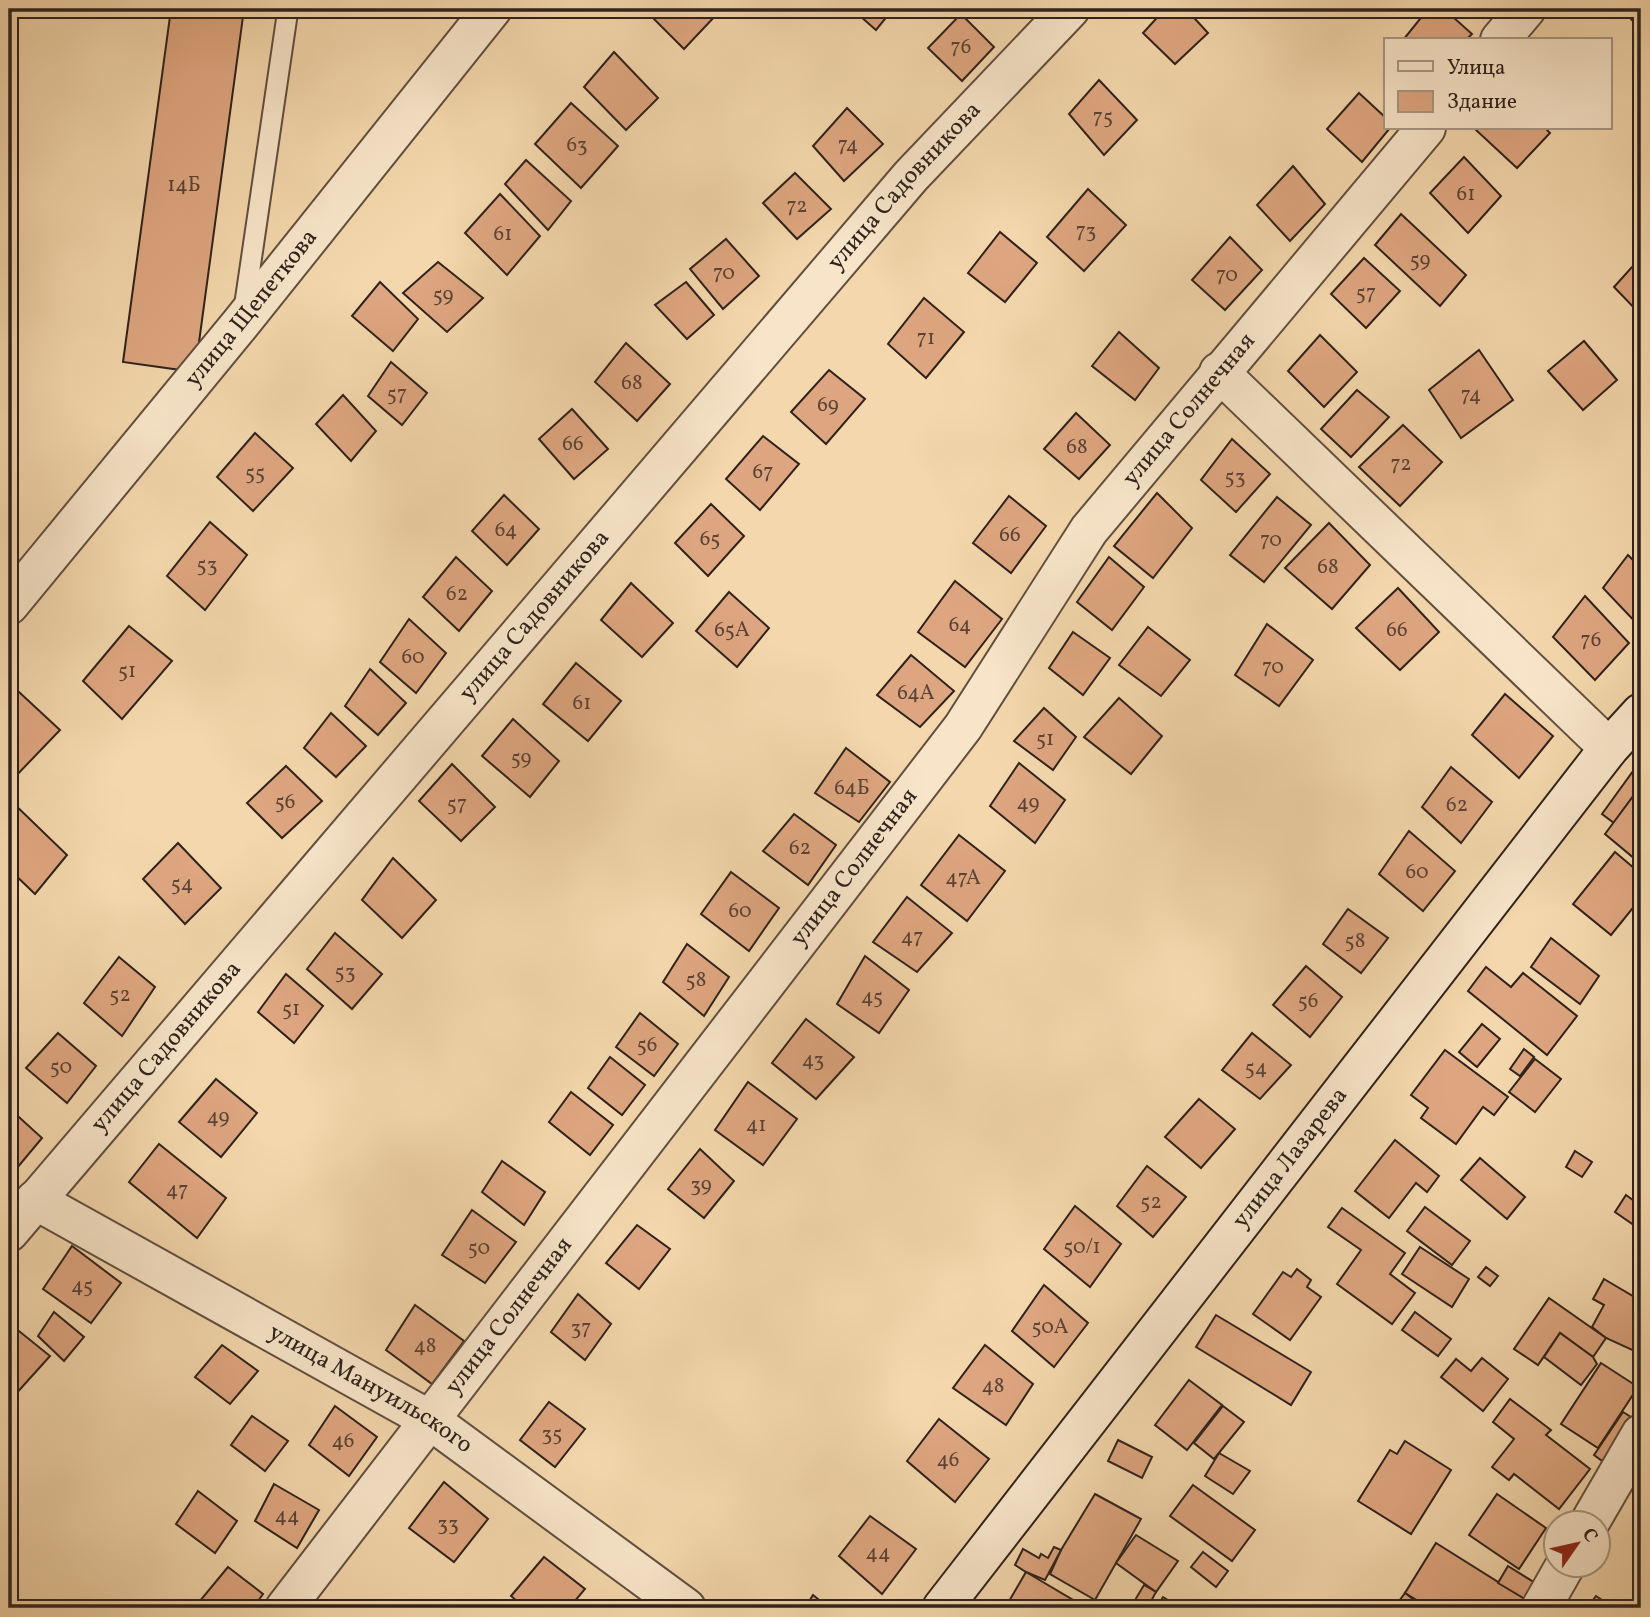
<svg xmlns="http://www.w3.org/2000/svg" width="1650" height="1617" viewBox="0 0 1650 1617" font-family="Vollkorn,serif">
  <style>
    .building { fill: #dea680; stroke: #2f221c; stroke-width: 2 }
    .lines { fill: none; stroke-linecap: round; stroke-linejoin: round }
    .lane-casing { stroke: #604f40; stroke-width: 23 }
    .street-casing { stroke: #604f40; stroke-width: 42 }
    .secondary-casing { stroke: #2f221c; stroke-width: 42 }
    .lane { stroke: #f8e5c9; stroke-width: 19 }
    .street { stroke: #f8e5c9; stroke-width: 38 }
    .secondary { stroke: #f8e5c9; stroke-width: 38 }
    .labels { text-anchor: middle; dominant-baseline: central; stroke-width: 5; stroke-linejoin: round; paint-order: stroke }
    .number-label { font-size: 21px; fill: #5b4335 }
    .street-label { font-size: 24px; fill: #2f221c; stroke: #f8e5c9 }
  </style>
  <rect width="100%" height="100%" fill="#f4d7ac"/>
  <filter id="stains"><feTurbulence type="fractalNoise" baseFrequency=".00286" numOctaves="4"/><feColorMatrix values="0 0 0 0 .2 0 0 0 0 .09 0 0 0 0 .02 0 0 0 .5 -.17"/></filter>
  <radialGradient id="worn" r=".72"><stop offset=".6" stop-color="#630" stop-opacity="0"/><stop offset="1" stop-color="#630" stop-opacity=".3"/></radialGradient>
  <!-- building -->
  <g class="building">
    <polygon points="171,9 244,9 195,372 123,362"/>
    <polygon points="644,9 714,9 718,13 684,49"/>
    <polygon points="852,9 893,9 876,30"/>
    <polygon points="1165,9 1186,9 1208,33 1175,64 1143,33"/>
    <polygon points="1428,9 1444,9 1472,34 1466,40 1403,40"/>
    <polygon points="1621,9 1641,9 1641,29"/>
    <polygon points="961,14 994,47 962,81 928,48"/>
    <polygon points="614,52 658,98 626,130 584,87"/>
    <polygon points="1099,80 1137,120 1104,155 1069,114"/>
    <polygon points="1359,93 1386,118 1386,128 1390,128 1362,162 1327,129"/>
    <polygon points="571,103 618,146 581,188 535,144"/>
    <polygon points="847,108 883,144 844,181 813,146"/>
    <polygon points="1478,128 1545,128 1550,133 1517,168 1476,130"/>
    <polygon points="1464,157 1501,196 1468,233 1430,193"/>
    <polygon points="526,160 571,201 548,230 505,184"/>
    <polygon points="1293,166 1325,204 1290,241 1257,205"/>
    <polygon points="795,173 831,209 797,239 763,203"/>
    <polygon points="1088,189 1126,225 1084,271 1047,237"/>
    <polygon points="500,194 540,236 507,275 465,233"/>
    <polygon points="1401,214 1466,275 1440,306 1375,245"/>
    <polygon points="1000,232 1037,263 1005,302 968,273"/>
    <polygon points="1230,237 1262,270 1225,310 1192,280"/>
    <polygon points="726,239 759,276 723,309 690,269"/>
    <polygon points="1641,257 1641,315 1614,287"/>
    <polygon points="1364,258 1400,291 1366,328 1331,294"/>
    <polygon points="438,262 483,298 447,332 403,293"/>
    <polygon points="380,282 418,319 393,351 352,316"/>
    <polygon points="686,282 714,315 687,339 655,305"/>
    <polygon points="924,298 964,332 926,378 888,344"/>
    <polygon points="1119,332 1159,368 1135,400 1092,366"/>
    <polygon points="1320,335 1357,372 1324,407 1288,371"/>
    <polygon points="1584,341 1617,380 1583,410 1548,371"/>
    <polygon points="626,343 670,384 637,421 595,382"/>
    <polygon points="1479,350 1513,400 1461,438 1429,390"/>
    <polygon points="391,362 427,393 402,425 368,396"/>
    <polygon points="829,370 865,399 826,444 791,412"/>
    <polygon points="1357,390 1389,417 1351,457 1321,429"/>
    <polygon points="343,395 376,431 351,461 316,424"/>
    <polygon points="572,409 608,449 574,479 539,439"/>
    <polygon points="1076,413 1110,445 1079,479 1044,449"/>
    <polygon points="1403,425 1442,462 1400,506 1359,467"/>
    <polygon points="255,433 293,468 253,511 217,477"/>
    <polygon points="763,436 799,464 760,510 726,479"/>
    <polygon points="1232,439 1270,474 1236,512 1201,480"/>
    <polygon points="1157,493 1192,528 1153,578 1114,546"/>
    <polygon points="504,495 539,529 507,565 472,531"/>
    <polygon points="1009,496 1046,526 1011,573 973,543"/>
    <polygon points="1277,497 1311,525 1264,582 1230,555"/>
    <polygon points="711,504 744,536 708,576 675,543"/>
    <polygon points="210,522 247,555 205,610 167,576"/>
    <polygon points="1329,523 1370,565 1332,609 1285,568"/>
    <polygon points="1641,536 1641,550 1634,543"/>
    <polygon points="1628,555 1641,568 1641,628 1603,588"/>
    <polygon points="456,557 492,591 459,631 423,597"/>
    <polygon points="1109,557 1144,587 1112,630 1077,602"/>
    <polygon points="955,581 1002,619 965,667 918,632"/>
    <polygon points="631,583 673,623 642,657 601,620"/>
    <polygon points="1398,588 1439,632 1400,670 1356,628"/>
    <polygon points="729,592 769,628 737,667 696,631"/>
    <polygon points="1585,596 1629,643 1595,680 1553,637"/>
    <polygon points="409,619 446,653 416,693 380,662"/>
    <polygon points="1267,624 1313,660 1279,706 1235,675"/>
    <polygon points="129,626 172,661 122,719 83,681"/>
    <polygon points="1148,627 1190,660 1161,696 1119,665"/>
    <polygon points="1073,632 1110,658 1083,695 1049,668"/>
    <polygon points="911,655 954,691 920,727 877,695"/>
    <polygon points="576,663 621,701 588,741 543,704"/>
    <polygon points="370,669 406,703 378,735 345,706"/>
    <polygon points="19,692 60,730 11,781 9,779 9,703"/>
    <polygon points="1505,694 1553,736 1519,778 1472,735"/>
    <polygon points="1119,698 1162,736 1131,774 1084,737"/>
    <polygon points="1044,708 1076,737 1053,770 1014,741"/>
    <polygon points="331,713 366,746 336,777 304,748"/>
    <polygon points="513,719 559,761 530,797 482,756"/>
    <polygon points="846,748 890,782 859,822 815,793"/>
    <polygon points="1641,760 1641,793 1637,791 1614,823 1602,814"/>
    <polygon points="1019,763 1065,800 1035,843 990,806"/>
    <polygon points="452,764 495,807 461,841 419,801"/>
    <polygon points="286,766 322,801 282,838 247,803"/>
    <polygon points="1451,767 1492,802 1461,843 1422,807"/>
    <polygon points="1637,791 1641,794 1641,864 1605,834"/>
    <polygon points="9,799 67,855 35,894 9,869"/>
    <polygon points="794,814 836,845 808,885 763,851"/>
    <polygon points="1409,831 1455,871 1423,911 1379,874"/>
    <polygon points="959,835 1005,871 967,921 921,885"/>
    <polygon points="178,843 221,888 185,924 143,879"/>
    <polygon points="1615,852 1641,874 1641,898 1611,935 1573,904"/>
    <polygon points="393,858 436,900 402,938 362,900"/>
    <polygon points="731,872 779,908 749,951 701,914"/>
    <polygon points="907,897 952,933 917,972 873,942"/>
    <polygon points="1348,909 1388,938 1361,973 1323,944"/>
    <polygon points="335,933 382,974 352,1009 307,969"/>
    <polygon points="1551,938 1599,976 1580,1004 1531,967"/>
    <polygon points="687,944 729,977 704,1016 663,982"/>
    <polygon points="865,956 909,990 879,1033 837,1004"/>
    <polygon points="119,957 155,987 122,1036 84,1003"/>
    <polygon points="1306,966 1342,997 1310,1037 1273,1005"/>
    <polygon points="1486,967 1511,987 1523,973 1577,1016 1547,1055 1468,991"/>
    <polygon points="286,974 323,1006 294,1043 258,1012"/>
    <polygon points="640,1013 678,1044 654,1076 616,1047"/>
    <polygon points="806,1019 854,1057 816,1099 772,1063"/>
    <polygon points="1482,1024 1500,1039 1477,1067 1459,1052"/>
    <polygon points="58,1033 96,1066 67,1103 26,1068"/>
    <polygon points="1252,1033 1291,1065 1260,1099 1222,1070"/>
    <polygon points="1524,1049 1534,1057 1520,1076 1510,1069"/>
    <polygon points="1445,1050 1508,1097 1494,1115 1483,1107 1456,1144 1421,1118 1428,1108 1411,1095"/>
    <polygon points="610,1057 645,1085 622,1115 588,1088"/>
    <polygon points="1535,1059 1561,1079 1535,1112 1509,1092"/>
    <polygon points="216,1079 257,1113 221,1157 179,1122"/>
    <polygon points="748,1082 797,1119 763,1165 715,1130"/>
    <polygon points="571,1092 613,1125 590,1155 549,1122"/>
    <polygon points="1199,1099 1235,1129 1201,1168 1165,1137"/>
    <polygon points="9,1108 42,1138 12,1174 9,1171"/>
    <polygon points="1395,1140 1439,1176 1427,1192 1416,1183 1389,1218 1355,1191"/>
    <polygon points="159,1144 226,1198 197,1238 129,1182"/>
    <polygon points="700,1149 734,1181 704,1218 668,1189"/>
    <polygon points="1575,1151 1592,1162 1582,1177 1566,1167"/>
    <polygon points="1480,1158 1525,1197 1507,1219 1461,1180"/>
    <polygon points="502,1161 545,1192 524,1225 482,1192"/>
    <polygon points="1147,1166 1186,1197 1153,1237 1117,1206"/>
    <polygon points="1626,1195 1641,1206 1641,1230 1615,1212"/>
    <polygon points="1075,1206 1121,1244 1090,1287 1044,1249"/>
    <polygon points="1425,1207 1470,1241 1452,1265 1407,1231"/>
    <polygon points="1342,1208 1405,1253 1390,1274 1415,1293 1392,1324 1337,1284 1361,1250 1328,1227"/>
    <polygon points="472,1210 516,1242 485,1283 442,1255"/>
    <polygon points="637,1225 670,1249 639,1289 606,1263"/>
    <polygon points="72,1246 121,1283 91,1323 43,1289"/>
    <polygon points="1420,1247 1469,1279 1452,1307 1402,1274"/>
    <polygon points="1486,1267 1498,1276 1490,1286 1478,1277"/>
    <polygon points="1297,1269 1311,1280 1307,1287 1321,1297 1290,1340 1253,1314 1283,1272 1291,1277"/>
    <polygon points="1604,1279 1633,1296 1641,1281 1641,1354 1606,1338 1592,1327 1604,1305 1593,1299"/>
    <polygon points="1044,1285 1088,1323 1054,1367 1012,1331"/>
    <polygon points="578,1294 611,1324 585,1360 551,1332"/>
    <polygon points="1549,1298 1606,1338 1593,1357 1560,1333 1538,1365 1514,1349"/>
    <polygon points="415,1305 464,1341 432,1384 386,1350"/>
    <polygon points="54,1312 84,1337 64,1361 38,1336"/>
    <polygon points="1415,1312 1451,1339 1438,1356 1402,1330"/>
    <polygon points="1216,1315 1311,1372 1291,1405 1196,1347"/>
    <polygon points="9,1323 50,1356 14,1396 9,1391"/>
    <polygon points="1560,1333 1593,1357 1597,1364 1581,1385 1544,1357"/>
    <polygon points="222,1345 258,1371 230,1404 195,1377"/>
    <polygon points="985,1345 1033,1384 1006,1425 953,1388"/>
    <polygon points="1482,1358 1508,1379 1483,1411 1441,1377 1456,1359 1471,1371"/>
    <polygon points="1601,1363 1638,1387 1598,1448 1561,1424"/>
    <polygon points="1189,1380 1222,1405 1187,1450 1155,1425"/>
    <polygon points="1510,1399 1551,1430 1546,1435 1590,1469 1559,1509 1514,1474 1509,1480 1492,1467 1514,1439 1493,1422"/>
    <polygon points="549,1402 585,1429 555,1467 520,1440"/>
    <polygon points="335,1406 377,1437 349,1476 309,1445"/>
    <polygon points="1223,1406 1244,1422 1214,1459 1194,1443"/>
    <polygon points="1623,1412 1639,1422 1609,1466 1594,1455"/>
    <polygon points="252,1416 288,1441 265,1471 231,1445"/>
    <polygon points="939,1419 989,1459 955,1502 907,1461"/>
    <polygon points="1118,1440 1152,1457 1142,1478 1108,1461"/>
    <polygon points="1405,1441 1451,1470 1411,1534 1358,1501 1390,1450 1397,1454"/>
    <polygon points="1219,1453 1250,1471 1233,1494 1205,1476"/>
    <polygon points="444,1482 488,1519 454,1562 409,1528"/>
    <polygon points="274,1484 319,1510 297,1548 255,1521"/>
    <polygon points="1193,1485 1255,1530 1232,1561 1170,1516"/>
    <polygon points="198,1491 237,1521 215,1553 176,1524"/>
    <polygon points="1095,1494 1141,1519 1095,1600 1050,1574 1061,1550"/>
    <polygon points="1497,1494 1546,1528 1519,1569 1469,1535"/>
    <polygon points="870,1516 916,1549 882,1594 839,1556"/>
    <polygon points="1136,1535 1178,1561 1156,1592 1116,1563"/>
    <polygon points="1436,1543 1530,1602 1526,1608 1430,1608 1405,1593"/>
    <polygon points="1054,1547 1061,1550 1045,1580 1026,1572 1015,1565 1023,1549 1039,1558 1041,1554 1048,1558"/>
    <polygon points="1203,1552 1228,1571 1216,1587 1191,1567"/>
    <polygon points="544,1557 585,1589 569,1608 525,1608 511,1596"/>
    <polygon points="1508,1566 1540,1586 1530,1602 1498,1583"/>
    <polygon points="228,1567 263,1594 253,1608 208,1608 199,1602"/>
    <polygon points="1026,1572 1073,1600 1069,1608 1005,1608"/>
    <polygon points="1144,1585 1156,1592 1148,1607 1135,1600"/>
    <polygon points="1405,1593 1422,1606 1421,1608 1394,1608"/>
    <polygon points="813,1595 829,1608 805,1608"/>
    <polygon points="1596,1596 1611,1606 1609,1608 1587,1608"/>
    <polygon points="1163,1597 1181,1608 1156,1608"/>
  </g>
  <g class="lines">
    <!-- lane casing -->
    <g class="lane-casing">
      <polyline id="lane" points="244,309 288,9"/>
    </g>
    <!-- street casing -->
    <g class="street-casing">
      <g id="street">
        <polyline points="1500,40 1526,9"/>
        <polyline points="1219,372 1609,748"/>
        <path id="s1" d="M9,605l232,-282 251,-314"/>
        <path id="s2" d="M35,1200l395,220 256,188"/>
        <path id="s3" d="M9,1232l902,-1056 159,-167"/>
        <polyline points="1590,1522 1641,1434"/>
        <path id="s4" d="M285,1608l678,-881 126,-197 337,-402"/>
        <polyline points="1541,1608 1566,1564"/>
      </g>
    </g>
    <!-- secondary casing -->
    <g class="secondary-casing">
      <g id="secondary">
        <path id="s5" d="M942,1608l667,-860 32,-35"/>
      </g>
    </g>
    <!-- lane -->
    <use href="#lane" class="lane"/>
    <!-- street -->
    <use href="#street" class="street"/>
    <!-- secondary -->
    <use href="#secondary" class="secondary"/>
  </g>
  <g class="labels">
    <!-- number labels -->
    <g class="number-label">
      <text x="961" y="47">76</text>
      <text x="1103" y="117">75</text>
      <text x="577" y="145">63</text>
      <text x="848" y="145">74</text>
      <text x="184" y="185">14Б</text>
      <text x="1466" y="194">61</text>
      <text x="797" y="206">72</text>
      <text x="1086" y="231">73</text>
      <text x="503" y="234">61</text>
      <text x="1420" y="260">59</text>
      <text x="724" y="273">70</text>
      <text x="1227" y="275">70</text>
      <text x="1366" y="293">57</text>
      <text x="443" y="295">59</text>
      <text x="926" y="338">71</text>
      <text x="632" y="383">68</text>
      <text x="397" y="394">57</text>
      <text x="1471" y="395">74</text>
      <text x="828" y="405">69</text>
      <text x="573" y="444">66</text>
      <text x="1077" y="447">68</text>
      <text x="1401" y="464">72</text>
      <text x="763" y="472">67</text>
      <text x="255" y="473">55</text>
      <text x="1235" y="477">53</text>
      <text x="506" y="530">64</text>
      <text x="1010" y="535">66</text>
      <text x="710" y="539">65</text>
      <text x="1271" y="540">70</text>
      <text x="207" y="565">53</text>
      <text x="1328" y="567">68</text>
      <text x="457" y="594">62</text>
      <text x="960" y="625">64</text>
      <text x="732" y="630">65А</text>
      <text x="1397" y="630">66</text>
      <text x="1591" y="640">76</text>
      <text x="413" y="657">60</text>
      <text x="1273" y="667">70</text>
      <text x="127" y="671">51</text>
      <text x="916" y="693">64А</text>
      <text x="582" y="703">61</text>
      <text x="1045" y="739">51</text>
      <text x="521" y="758">59</text>
      <text x="852" y="788">64Б</text>
      <text x="285" y="802">56</text>
      <text x="1028" y="803">49</text>
      <text x="457" y="804">57</text>
      <text x="1457" y="805">62</text>
      <text x="800" y="848">62</text>
      <text x="1417" y="872">60</text>
      <text x="963" y="878">47А</text>
      <text x="182" y="884">54</text>
      <text x="740" y="911">60</text>
      <text x="912" y="937">47</text>
      <text x="1355" y="941">58</text>
      <text x="345" y="972">53</text>
      <text x="696" y="980">58</text>
      <text x="120" y="995">52</text>
      <text x="872" y="997">45</text>
      <text x="1308" y="1001">56</text>
      <text x="291" y="1009">51</text>
      <text x="647" y="1045">56</text>
      <text x="813" y="1060">43</text>
      <text x="61" y="1067">50</text>
      <text x="1256" y="1068">54</text>
      <text x="218" y="1117">49</text>
      <text x="756" y="1125">41</text>
      <text x="701" y="1185">39</text>
      <text x="177" y="1190">47</text>
      <text x="1151" y="1202">52</text>
      <text x="1082" y="1247">50/1</text>
      <text x="479" y="1248">50</text>
      <text x="82" y="1286">45</text>
      <text x="1050" y="1327">50А</text>
      <text x="581" y="1328">37</text>
      <text x="425" y="1346">48</text>
      <text x="993" y="1386">48</text>
      <text x="552" y="1434">35</text>
      <text x="343" y="1441">46</text>
      <text x="948" y="1460">46</text>
      <text x="287" y="1516">44</text>
      <text x="448" y="1524">33</text>
      <text x="878" y="1553">44</text>
    </g>
    <!-- street labels -->
    <g class="street-label">
      <text stroke="none"><textPath href="#s3" startOffset="1377">улица Садовникова</textPath></text>
      <text stroke="none"><textPath href="#s1" startOffset="383">улица Щепеткова</textPath></text>
      <text stroke="none"><textPath href="#s4" startOffset="1502">улица Солнечная</textPath></text>
      <text stroke="none"><textPath href="#s3" startOffset="810">улица Садовникова</textPath></text>
      <text stroke="none"><textPath href="#s4" startOffset="934">улица Солнечная</textPath></text>
      <text stroke="none"><textPath href="#s3" startOffset="243">улица Садовникова</textPath></text>
      <text stroke="none"><textPath href="#s5" startOffset="569">улица Лазарева</textPath></text>
      <text stroke="none"><textPath href="#s4" startOffset="368">улица Солнечная</textPath></text>
      <text stroke="none"><textPath href="#s2" startOffset="385">улица Мануильского</textPath></text>
    </g>
  </g>
  <!-- margin -->
  <rect width="1650" height="1617" fill="none" stroke="#f4d7ac" stroke-width="35"/>
  <rect x="10" y="10" width="1629" height="1596" fill="none" stroke="#2f221c" stroke-width="3.5"/>
  <rect x="18" y="18" width="1615" height="1582" fill="none" stroke="#2f221c" stroke-width="2"/>
  <!-- legend -->
  <rect x="1384" y="38" width="228" height="91" fill="#f8e5c9" stroke="#a89784" stroke-width="2"/>
  <rect x="1398" y="61" width="35" height="10" fill="#f8e5c9" stroke="#a89784" stroke-width="2"/>
  <text x="1447" y="74" font-size="21" fill="#2f221c">Улица</text>
  <rect x="1398" y="91" width="35" height="21" fill="#dea680" stroke="#a89784" stroke-width="2"/>
  <text x="1447" y="108" font-size="21" fill="#2f221c">Здание</text>
  <!-- north arrow -->
  <g transform="translate(1577 1544) rotate(56)"><circle r="33" fill="#f8e5c9" stroke="#a89784" stroke-width="2"/>
  <path d="M0-5L12 26L0 18L-12 26Z" fill="#8f2418"/>
  <text y="-10" font-size="19" font-weight="bold" text-anchor="middle" fill="#2f221c">С</text>
  </g>
  <rect width="100%" height="100%" filter="url(#stains)"/>
  <rect width="100%" height="100%" fill="url(#worn)"/>
</svg>
